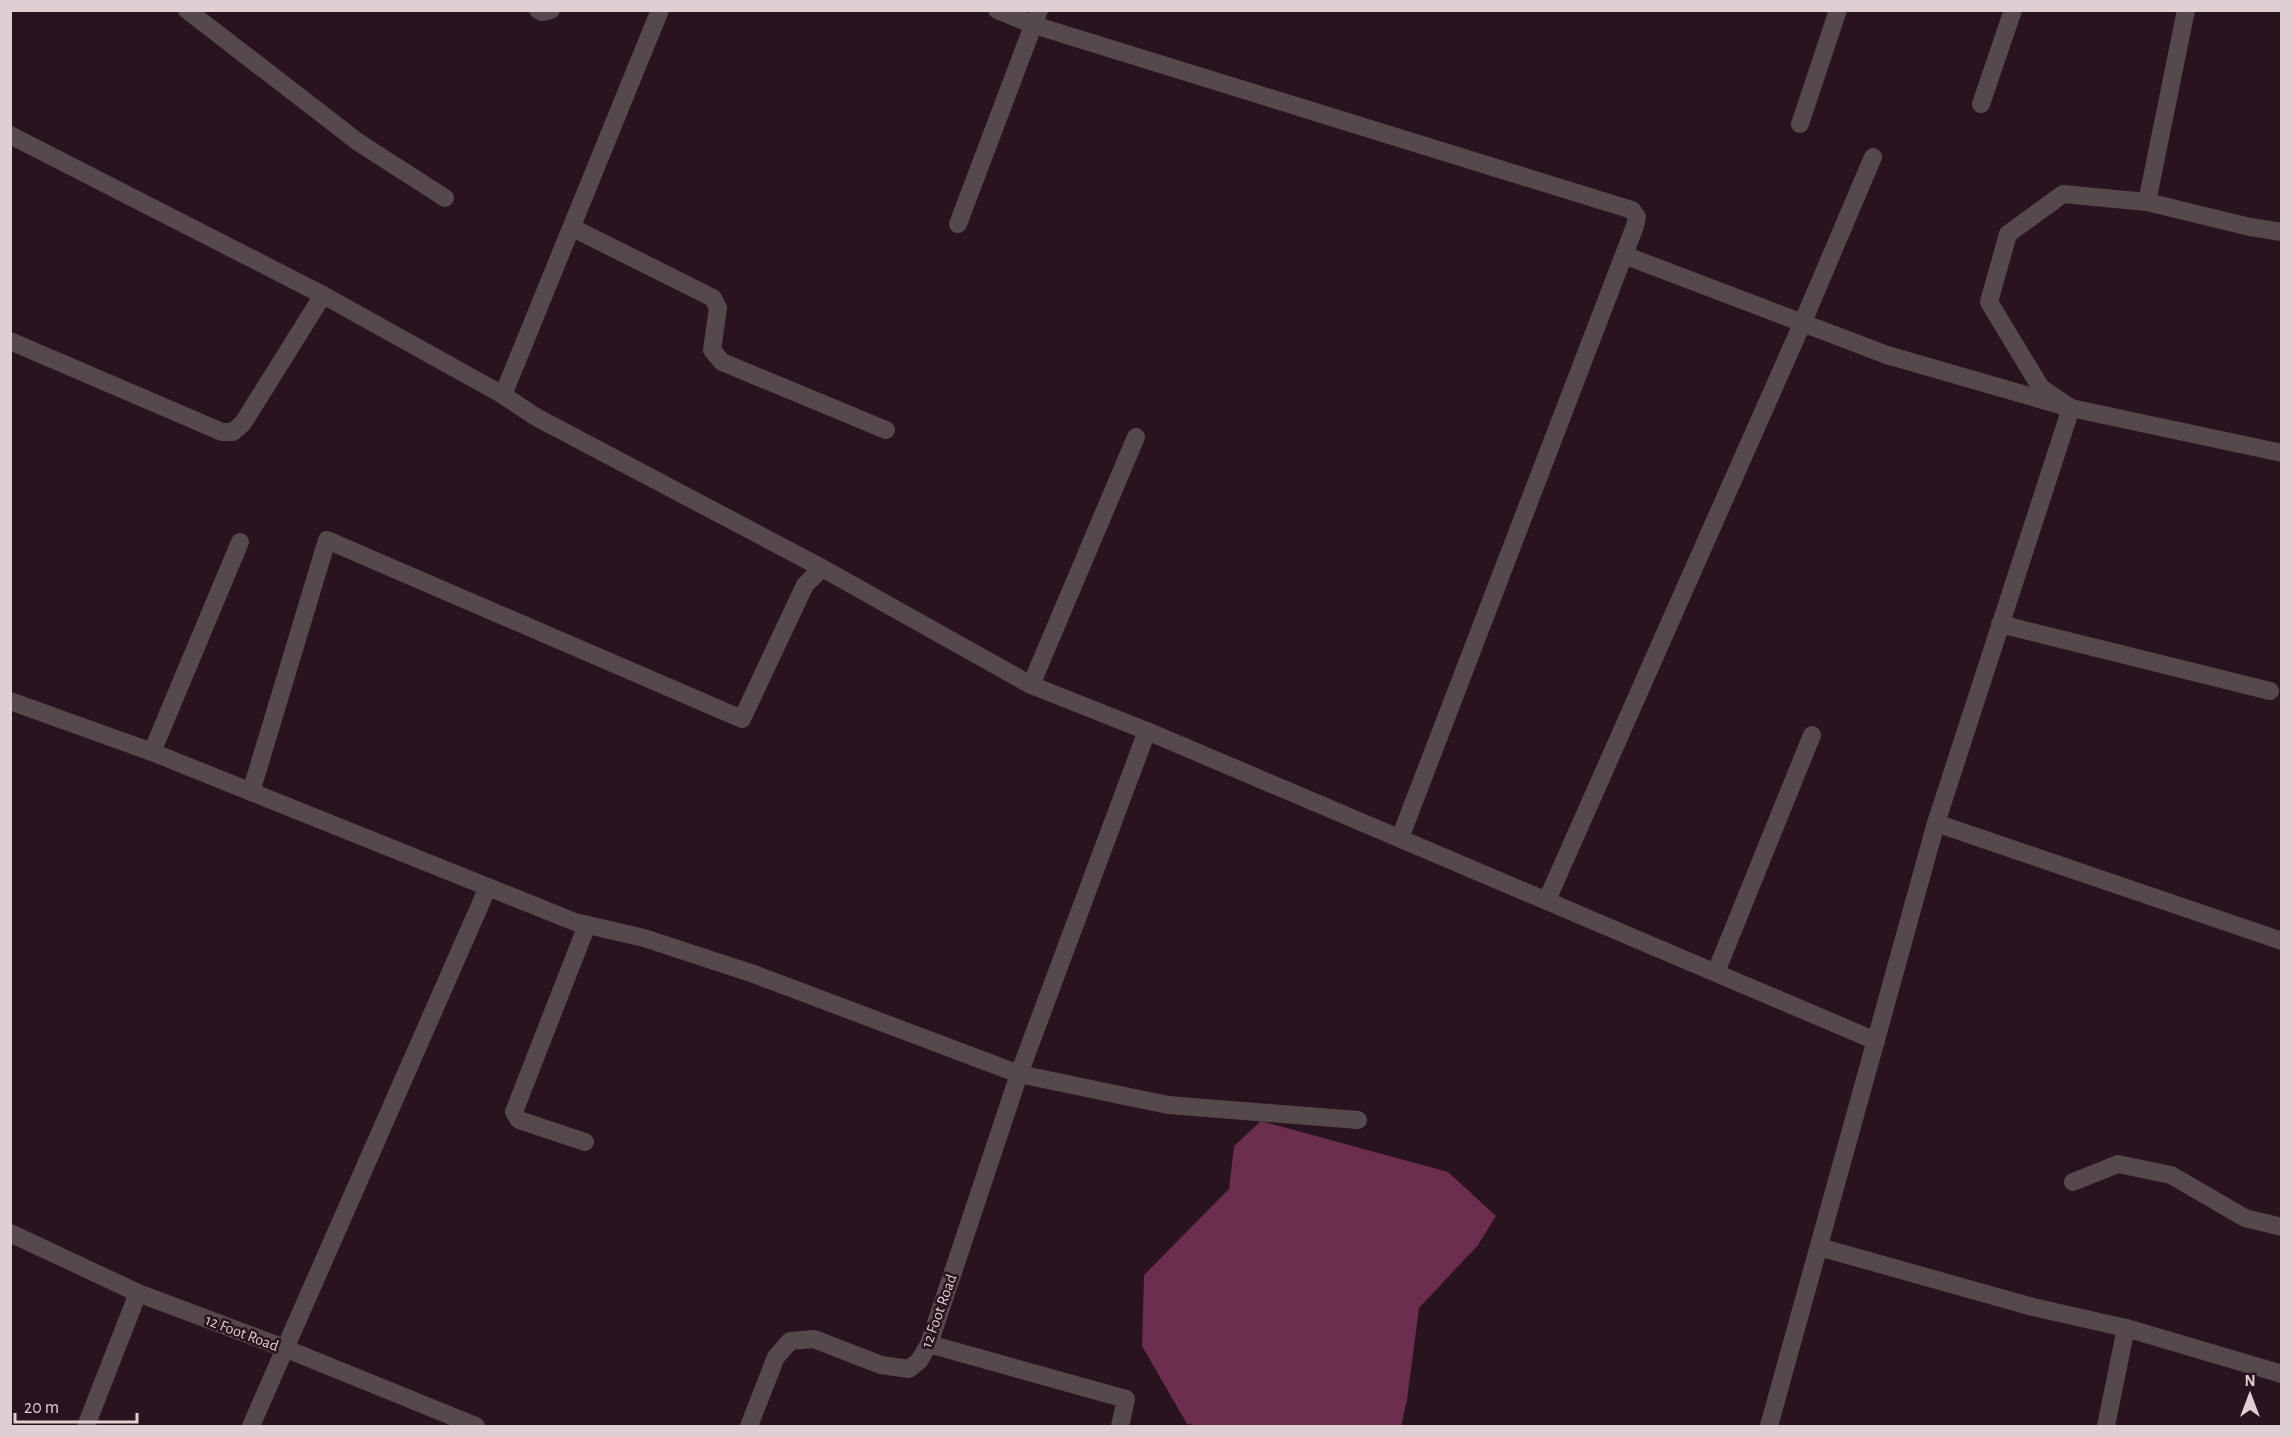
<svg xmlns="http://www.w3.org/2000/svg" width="2292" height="1437" viewBox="0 0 2292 1437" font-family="'Alegreya Sans',sans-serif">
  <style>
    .water { fill: #6c2e4e }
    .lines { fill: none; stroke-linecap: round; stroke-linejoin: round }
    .street { stroke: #55494e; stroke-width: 18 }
    .labels { text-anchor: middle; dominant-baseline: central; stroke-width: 5; stroke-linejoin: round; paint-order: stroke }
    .street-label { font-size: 16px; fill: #dfcfd5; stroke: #29131e }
  </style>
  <rect width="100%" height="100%" fill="#29131e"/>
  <!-- water -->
  <polygon class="water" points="1261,1121 1448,1172 1496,1216 1478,1245 1419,1308 1407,1400 1401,1426 1205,1426 1187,1424 1142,1346 1144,1275 1229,1189 1234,1146"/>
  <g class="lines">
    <!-- street -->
    <g class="street">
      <polyline points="187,10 358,142 445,198"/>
      <polyline points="538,10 542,12 551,10"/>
      <polyline points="997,10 1034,25 1632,210 1637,217 1635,226 1400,838"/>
      <polyline points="1981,104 2013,10"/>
      <polyline points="1800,124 1838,10"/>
      <polyline points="10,135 323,295 503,395 536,417 822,568 1031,685 1147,731 1876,1041"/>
      <polyline points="2147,202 2186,10"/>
      <polyline points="958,224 1039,10"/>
      <polyline points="573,228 713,298 718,308 712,350 722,362 886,430"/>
      <polyline points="1624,255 1887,355 2071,408 2282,453"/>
      <polyline points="10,341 222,432 233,432 243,423 323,295"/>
      <polyline points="503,395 660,10"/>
      <polyline points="2000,624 2270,691"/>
      <polyline points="1031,685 1136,437"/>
      <polyline points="10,701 152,752 575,922 644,938 754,974 1019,1074 1168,1105 1358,1120"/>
      <polyline points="152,752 240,542"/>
      <polyline points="251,792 327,540 742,719 805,585 822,568"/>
      <polyline points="1936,823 2282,941"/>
      <polyline points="1547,900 1802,324 1873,157"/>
      <polyline points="1716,972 1812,735"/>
      <polyline points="585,1142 519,1120 514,1112 587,925"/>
      <polyline points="2073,1182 2118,1164 2171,1175 2245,1218 2282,1227"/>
      <polyline points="10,1233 138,1293 284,1348 476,1426"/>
      <polyline points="1819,1247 2033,1307 2126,1328 2282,1374"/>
      <polyline points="929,1344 1126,1399 1120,1426"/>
      <polyline points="86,1426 138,1293"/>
      <polyline points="251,1426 488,887"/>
      <polyline points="749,1426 776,1357 790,1341 814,1339 881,1365 909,1369 919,1361 929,1344 1019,1074 1147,731"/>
      <polyline points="1769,1426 1936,823 2071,408 2041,388 1989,302 2008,234 2063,194 2147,202 2250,227 2282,232"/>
      <polyline points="2106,1426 2126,1328"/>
    </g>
  </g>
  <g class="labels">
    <!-- street labels -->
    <g class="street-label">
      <text transform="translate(939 1311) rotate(-70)">12 Foot Road</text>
      <text transform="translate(242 1333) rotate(21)">12 Foot Road</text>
    </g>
  </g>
  <!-- border -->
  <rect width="2292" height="1437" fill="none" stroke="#dfcfd5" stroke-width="24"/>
  <!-- north arrow -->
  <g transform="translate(2250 1395)" stroke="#29131e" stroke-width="4.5" paint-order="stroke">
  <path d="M0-4.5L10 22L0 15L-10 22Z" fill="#dfcfd5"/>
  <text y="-9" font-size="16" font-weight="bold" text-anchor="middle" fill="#dfcfd5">N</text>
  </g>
  <!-- scale -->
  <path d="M15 1413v9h122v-9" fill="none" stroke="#dfcfd5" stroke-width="3"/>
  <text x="24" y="1413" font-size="18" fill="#dfcfd5" stroke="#29131e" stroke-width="4.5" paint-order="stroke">20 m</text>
</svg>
